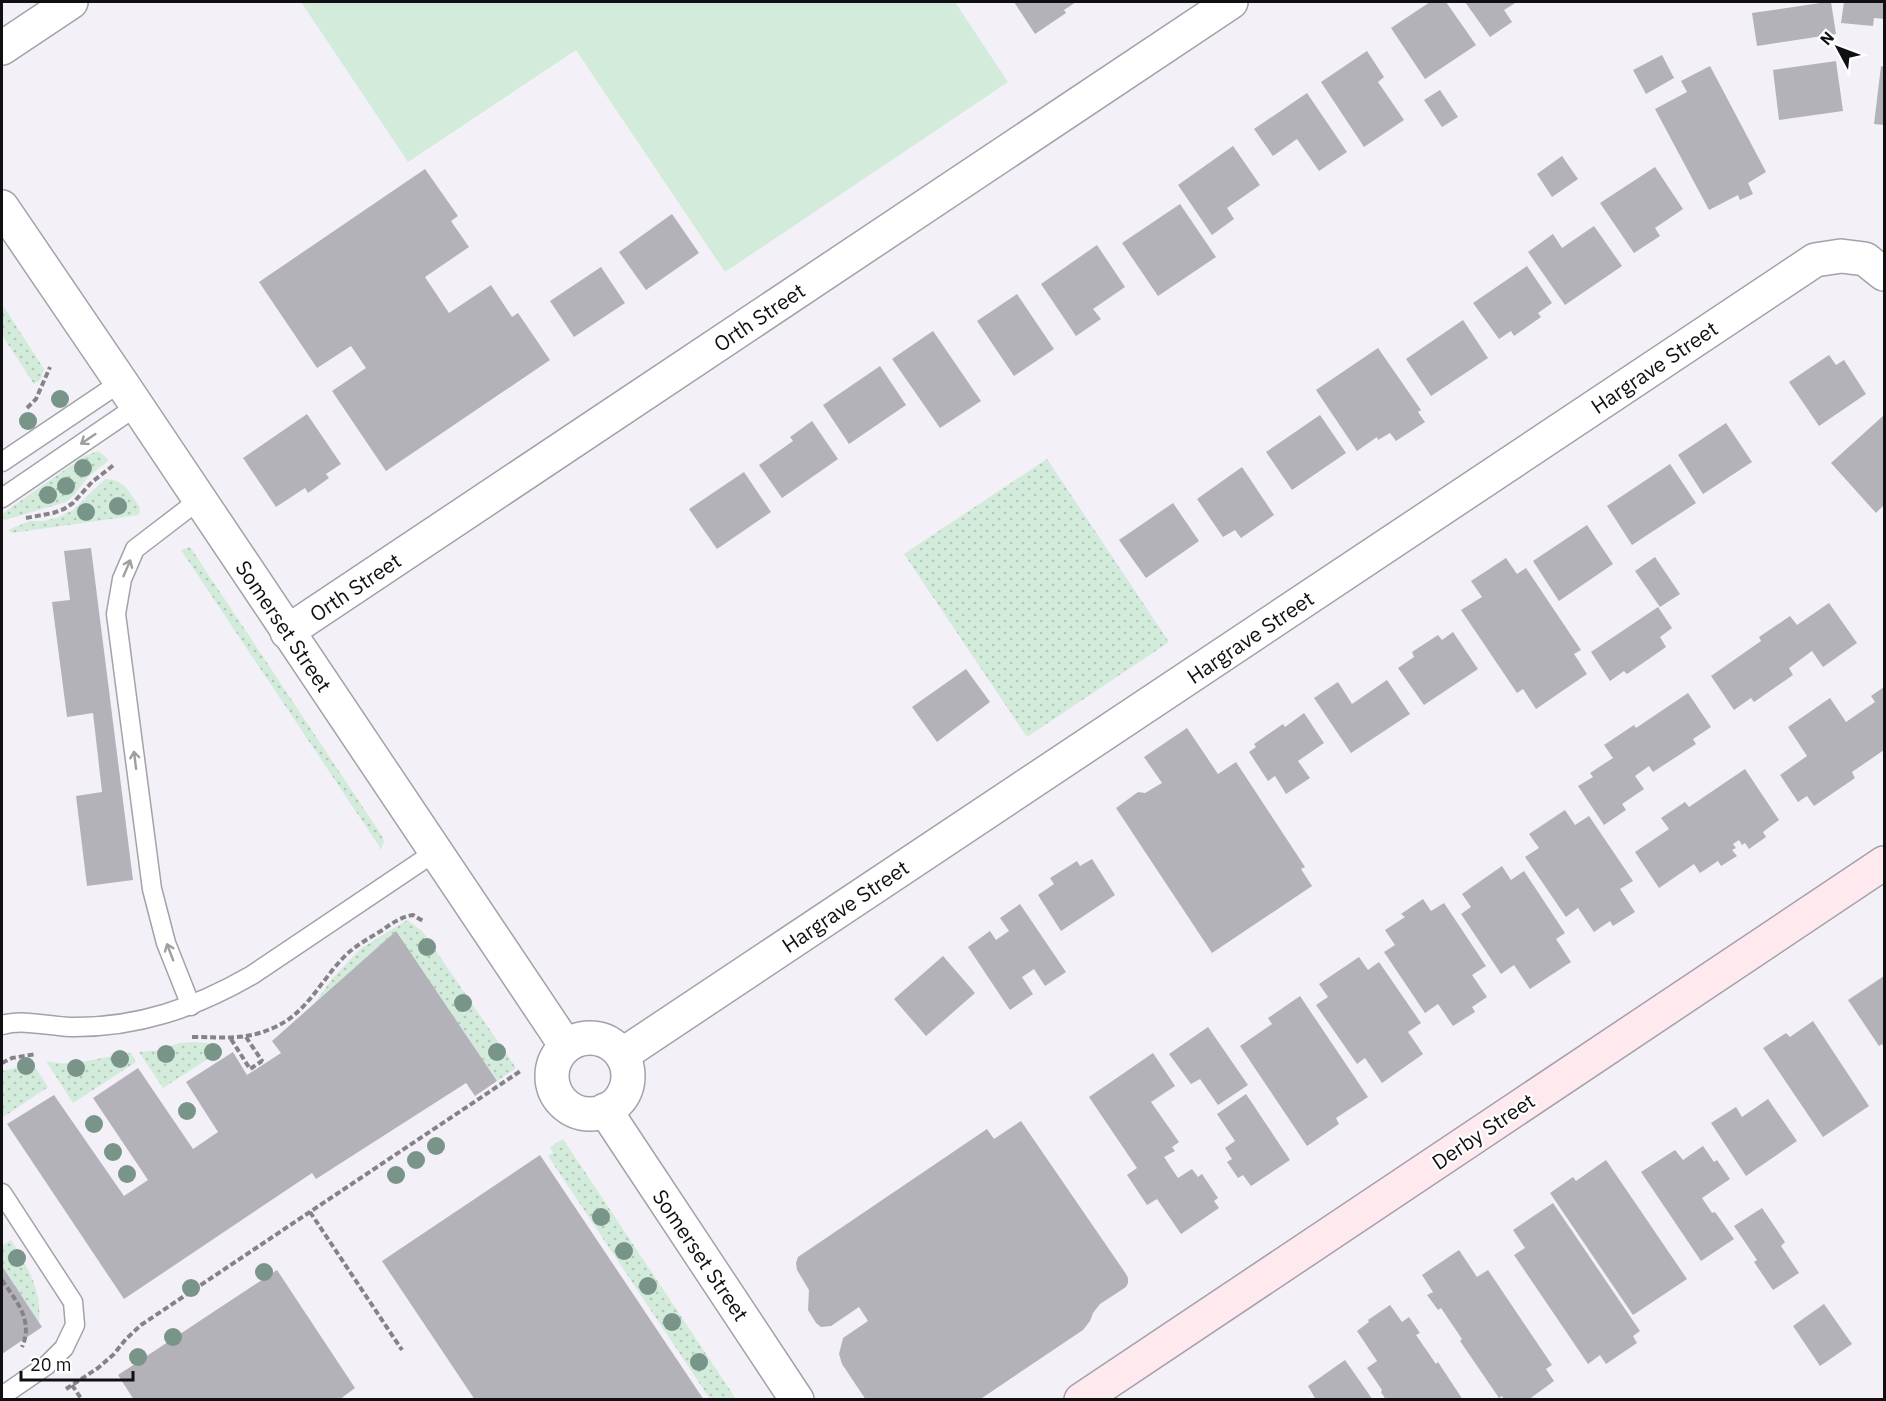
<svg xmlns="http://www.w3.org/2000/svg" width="1886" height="1401" viewBox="0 0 1886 1401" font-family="'IBM Plex Sans',sans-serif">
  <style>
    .grass { fill: url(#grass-dots) }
    .park { fill: #d2ebdb }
    .building { fill: #b4b2b9 }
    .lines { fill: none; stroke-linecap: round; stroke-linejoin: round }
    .lane-casing { stroke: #a3a1a9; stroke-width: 21 }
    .street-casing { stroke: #a3a1a9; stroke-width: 36 }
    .secondary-casing { stroke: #a3a1a9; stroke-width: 36 }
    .path { stroke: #858388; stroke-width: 4; stroke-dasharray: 6 3; stroke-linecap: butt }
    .lane { stroke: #fff; stroke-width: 18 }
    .street { stroke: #fff; stroke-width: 33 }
    .secondary { stroke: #feeaee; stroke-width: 33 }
    .tree { fill: #799489 }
    .oneway { stroke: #9f9fa0 }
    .labels { text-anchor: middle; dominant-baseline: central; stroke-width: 4.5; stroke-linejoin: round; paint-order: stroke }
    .street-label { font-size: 21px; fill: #100f12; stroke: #fff }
  </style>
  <defs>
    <pattern id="grass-dots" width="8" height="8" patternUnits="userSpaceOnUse" patternTransform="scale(1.5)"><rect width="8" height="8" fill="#d2ebdb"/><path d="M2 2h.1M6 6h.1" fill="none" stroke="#b3c8bb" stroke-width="1.8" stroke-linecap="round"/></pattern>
  </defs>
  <rect width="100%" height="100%" fill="#f3f0f8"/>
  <!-- grass -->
  <g class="grass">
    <polygon points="2,304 44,369 41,379 34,384 2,335"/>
    <polygon points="98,451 107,458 108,461 89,476 73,496 66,502 5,520 2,517 2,514 83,457"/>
    <polygon points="1047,459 1169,642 1027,737 904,554"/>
    <path d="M105,479c20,0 24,14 35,28l-1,8 -127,18 -4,-3 22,-9h15l14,-4 14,-7z"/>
    <polygon points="190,547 382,836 384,842 381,849 181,550"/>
    <polygon points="407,920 423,932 516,1068 497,1081 396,931 314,1004 332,979 360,949"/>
    <polygon points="195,1042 216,1044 220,1051 163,1088 139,1052 159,1050 180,1043"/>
    <path d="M131,1053l5,9 -63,41 -27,-42c29,7 56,-5 85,-8z"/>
    <polygon points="33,1064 48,1087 2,1118 2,1071"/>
    <polygon points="563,1139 736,1399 710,1399 548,1156 553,1153 550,1147"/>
    <path d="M11,1240c16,26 31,50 28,82l-37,-56v-20z"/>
  </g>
  <!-- park -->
  <polygon class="park" points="301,2 955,2 1008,82 725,272 576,50 408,162"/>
  <!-- building -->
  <g class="building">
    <polygon points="1014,2 1076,2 1064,10 1066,13 1035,34"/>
    <polygon points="1430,2 1446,2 1476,45 1425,79 1391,28"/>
    <polygon points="1465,2 1517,2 1504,10 1512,22 1490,37"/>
    <polygon points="1827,2 1831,2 1836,34 1757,46 1752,13"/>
    <polygon points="1844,2 1884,2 1884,19 1874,18 1873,26 1841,23"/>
    <polygon points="1367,51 1384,77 1378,82 1404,120 1364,147 1321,82"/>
    <polygon points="1662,55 1674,78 1646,94 1633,70"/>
    <polygon points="1836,61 1843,111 1779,120 1773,70"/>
    <polygon points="1710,66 1766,172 1748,183 1753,194 1740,200 1738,195 1709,210 1655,109 1687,92 1681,81"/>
    <polygon points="1881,66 1884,67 1884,125 1874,124"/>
    <polygon points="1440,90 1458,117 1442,127 1424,100"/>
    <polygon points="1307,93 1347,152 1319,171 1297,139 1273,156 1254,129"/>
    <polygon points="1233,146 1260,185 1227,208 1234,219 1212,235 1178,185"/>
    <polygon points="1562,156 1578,179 1552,197 1537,174"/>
    <polygon points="1655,167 1683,209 1655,228 1660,236 1634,253 1600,203"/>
    <polygon points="425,169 458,216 451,221 469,247 425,277 449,313 491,285 512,317 518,313 550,360 386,471 332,391 366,368 351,346 317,368 259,282"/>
    <polygon points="1180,204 1216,257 1158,296 1122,243"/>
    <polygon points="672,214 699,253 646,290 619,252"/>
    <polygon points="1594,226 1622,266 1565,305 1528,252 1553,234 1562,248"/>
    <polygon points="1097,245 1125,287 1093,309 1101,319 1076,336 1041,284"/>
    <polygon points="1527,266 1552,303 1538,313 1541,317 1514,336 1511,331 1499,339 1473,303"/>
    <polygon points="601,267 625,303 574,337 550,301"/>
    <polygon points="1017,294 1054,349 1014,376 977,321"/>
    <polygon points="1463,320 1488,358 1431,396 1406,359"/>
    <polygon points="933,331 981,401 940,428 892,359"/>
    <polygon points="1378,348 1421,410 1418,412 1425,422 1396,441 1390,433 1378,440 1377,437 1357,451 1316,390"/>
    <polygon points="1829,355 1836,365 1844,360 1866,394 1819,426 1789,382"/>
    <polygon points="880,366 906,405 849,444 823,405"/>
    <polygon points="307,414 341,464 326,474 329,478 308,493 305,488 276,507 243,458"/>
    <polygon points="1320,415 1346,453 1292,490 1266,452"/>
    <polygon points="1884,415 1884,505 1876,513 1831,463"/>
    <polygon points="812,421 838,459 782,498 759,465 793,441 790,437"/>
    <polygon points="1726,423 1752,462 1703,494 1678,455"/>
    <polygon points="1670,464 1696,503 1632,545 1607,506"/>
    <polygon points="1242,467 1274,515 1241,538 1235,530 1223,537 1197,499"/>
    <polygon points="744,472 771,512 717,549 689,509"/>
    <polygon points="1173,503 1199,541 1146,578 1119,540"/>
    <polygon points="1587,525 1613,564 1559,601 1533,561"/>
    <polygon points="91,548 133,880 87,886 76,796 102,792 93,713 67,717 52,602 70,600 64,551"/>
    <polygon points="1655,557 1680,594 1660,607 1635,571"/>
    <polygon points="1506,558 1517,574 1526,568 1581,650 1574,654 1587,674 1536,709 1523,689 1517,693 1461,610 1482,597 1471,581"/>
    <polygon points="1829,603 1857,643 1823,667 1812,651 1789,668 1793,675 1754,702 1751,698 1734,710 1711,676 1761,641 1759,637 1790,616 1797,625"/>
    <polygon points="1658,607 1672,628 1660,637 1666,647 1627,674 1624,671 1610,681 1591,652"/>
    <polygon points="1453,632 1478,669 1424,705 1398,668 1414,657 1412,652 1438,635 1442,640"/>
    <polygon points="966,669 990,702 937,742 912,707"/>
    <polygon points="1387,680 1410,714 1351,753 1314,698 1338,682 1352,704"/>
    <polygon points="1884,687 1884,750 1852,772 1855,778 1814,806 1807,796 1798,802 1780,775 1807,756 1788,727 1830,698 1846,722 1875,702 1871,696"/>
    <polygon points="1688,693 1711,727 1693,739 1696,744 1653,772 1649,766 1635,776 1644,789 1622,804 1626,810 1604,825 1578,786 1593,777 1590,773 1613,758 1604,745 1634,725 1636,728"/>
    <polygon points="1304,713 1324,743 1298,761 1310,778 1286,794 1275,776 1268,781 1249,752 1256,747 1254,744 1283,724 1285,727"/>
    <polygon points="1187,728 1218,774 1236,762 1305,867 1301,869 1312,886 1212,953 1116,808 1138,792 1145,793 1162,783 1144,757"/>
    <polygon points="1745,769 1779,820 1763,832 1766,837 1749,849 1745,843 1742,845 1739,840 1733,844 1736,848 1732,850 1737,856 1721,866 1718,861 1700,873 1694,864 1659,888 1635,852 1669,829 1661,818 1685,802 1689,807"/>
    <polygon points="1565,810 1575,825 1589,816 1633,881 1620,889 1635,912 1613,926 1610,921 1594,932 1578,908 1566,917 1525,857 1539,848 1529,834"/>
    <polygon points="1092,859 1115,895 1061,931 1038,895 1054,884 1050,878 1077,861 1080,866"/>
    <polygon points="1502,866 1511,880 1524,871 1565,933 1556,939 1571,962 1530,989 1514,965 1501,974 1461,914 1471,907 1462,894"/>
    <polygon points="1423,899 1431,911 1444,903 1486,966 1472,975 1487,997 1472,1007 1475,1012 1453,1026 1438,1004 1425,1013 1384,952 1395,945 1385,930 1405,917 1401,914"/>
    <polygon points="1020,904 1066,972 1045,986 1034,969 1022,977 1033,994 1010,1010 968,947 990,931 996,940 1009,931 1000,918"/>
    <polygon points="396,931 497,1081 475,1096 466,1083 316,1179 312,1173 124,1299 7,1124 54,1095 124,1196 148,1180 93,1098 138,1068 193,1149 218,1132 186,1082 233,1052 247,1075 281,1053 272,1041"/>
    <polygon points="943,956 975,993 926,1036 894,999"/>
    <polygon points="1359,957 1368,970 1379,962 1421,1023 1408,1032 1423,1054 1382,1083 1365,1058 1357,1064 1316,1005 1328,997 1319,984"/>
    <polygon points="1884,976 1884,1048 1882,1044 1879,1046 1848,1000"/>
    <polygon points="1300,996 1368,1097 1336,1118 1339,1124 1307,1146 1240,1046 1272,1024 1268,1018"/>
    <polygon points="1813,1021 1869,1106 1823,1137 1763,1048 1786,1033 1790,1037"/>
    <polygon points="1208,1027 1248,1085 1218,1105 1200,1079 1191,1084 1169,1054"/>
    <polygon points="1153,1053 1175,1086 1151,1102 1179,1142 1172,1147 1175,1151 1164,1157 1178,1178 1192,1169 1198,1177 1202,1174 1218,1198 1214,1201 1219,1208 1181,1234 1157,1199 1147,1205 1127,1175 1137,1168 1089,1097"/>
    <polygon points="1246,1094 1290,1160 1251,1186 1243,1175 1238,1178 1227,1162 1232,1159 1225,1148 1235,1141 1217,1114"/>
    <polygon points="1768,1099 1797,1141 1746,1176 1711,1123 1736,1107 1742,1117"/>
    <polygon points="1021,1121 1126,1274 1128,1278 1128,1283 1126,1287 1100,1304 1093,1313 1090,1321 1083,1330 979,1400 866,1400 842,1364 839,1354 843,1338 868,1321 859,1307 831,1326 821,1327 816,1323 808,1310 809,1290 797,1270 796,1263 798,1257 987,1129 994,1139"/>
    <polygon points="1703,1146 1714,1162 1717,1160 1730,1179 1702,1198 1712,1213 1715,1212 1734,1239 1701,1261 1641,1172 1675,1150 1683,1160"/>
    <polygon points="540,1155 704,1400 475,1400 382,1261"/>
    <polygon points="1606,1160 1687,1279 1633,1315 1550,1193 1573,1177 1576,1181"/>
    <polygon points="1553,1203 1640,1331 1633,1336 1637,1343 1606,1364 1600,1355 1588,1364 1514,1255 1525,1248 1513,1230"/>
    <polygon points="1762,1208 1785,1242 1781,1246 1799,1273 1773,1290 1754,1262 1757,1260 1734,1226"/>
    <polygon points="1459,1250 1477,1277 1488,1270 1552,1365 1546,1369 1554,1381 1528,1400 1504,1400 1502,1396 1499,1398 1460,1341 1462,1339 1441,1308 1438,1310 1427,1295 1433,1292 1422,1275"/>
    <polygon points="2,1266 42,1327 2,1354"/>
    <polygon points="277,1270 355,1388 339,1400 134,1400 118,1375"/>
    <polygon points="1824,1304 1852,1344 1820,1366 1793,1326"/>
    <polygon points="1390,1305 1402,1322 1409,1317 1420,1333 1416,1335 1436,1364 1438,1362 1463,1400 1386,1400 1381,1392 1382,1390 1367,1368 1377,1361 1357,1331 1369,1322 1368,1320"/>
    <polygon points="1345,1360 1373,1400 1316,1400 1308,1386"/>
  </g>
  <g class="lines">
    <!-- lane casing -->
    <g class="lane-casing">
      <g id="lane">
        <polyline points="2,462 121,382"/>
        <polyline points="2,498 137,406"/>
        <polyline points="191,1006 166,943 152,889 116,614 122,579 135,549 199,500"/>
        <path d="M2,1025c21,-6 46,1 68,2 67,1 125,-19 182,-52l183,-123"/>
        <polyline points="2,1193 73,1302 75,1325 64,1348 47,1365 2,1396"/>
      </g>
    </g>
    <!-- street casing -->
    <g class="street-casing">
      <g id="street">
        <polyline points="2,48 71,2"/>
        <polyline points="2,207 121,382 566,1046"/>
        <polyline points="287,632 1231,2"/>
        <circle cx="590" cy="1076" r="38"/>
        <polyline points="622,1055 1815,260 1841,256 1865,259 1884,274"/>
        <polyline points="605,1110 797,1400"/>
      </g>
    </g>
    <!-- secondary casing -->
    <g class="secondary-casing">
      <polyline id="secondary" points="1081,1400 1884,863"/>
    </g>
    <!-- path -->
    <g class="path">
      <polyline points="27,408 36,399 50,367"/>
      <polyline points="26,518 53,513 64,509 73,503 92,482 115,464"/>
      <path d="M192,1037c30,0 52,4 81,-9 35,-15 48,-49 74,-74 10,-9 22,-16 34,-23 10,-7 19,-14 32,-16l10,6"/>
      <polyline points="246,1037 262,1061"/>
      <polyline points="231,1039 250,1069 262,1061 264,1064"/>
      <polyline points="2,1063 12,1058 36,1054"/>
      <polyline points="310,1212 402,1350"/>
      <path d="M2,1280c14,21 32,40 20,67"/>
      <polyline points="72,1385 82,1400"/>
      <polyline points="66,1389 98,1368 114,1354 126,1339 141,1325 522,1070"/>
    </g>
    <!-- lane -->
    <use href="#lane" class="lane"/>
    <!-- street -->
    <use href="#street" class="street"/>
    <!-- secondary -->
    <use href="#secondary" class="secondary"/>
  </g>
  <!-- trees -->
  <g class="tree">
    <circle cx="60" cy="399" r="9"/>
    <circle cx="28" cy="421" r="9"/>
    <circle cx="83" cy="468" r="9"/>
    <circle cx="66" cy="486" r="9"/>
    <circle cx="48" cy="495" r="9"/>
    <circle cx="118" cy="506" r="9"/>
    <circle cx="86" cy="512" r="9"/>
    <circle cx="427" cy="947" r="9"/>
    <circle cx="463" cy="1003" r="9"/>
    <circle cx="213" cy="1052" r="9"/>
    <circle cx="497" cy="1052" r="9"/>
    <circle cx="166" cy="1054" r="9"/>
    <circle cx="120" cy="1059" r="9"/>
    <circle cx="26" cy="1066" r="9"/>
    <circle cx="76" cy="1068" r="9"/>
    <circle cx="187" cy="1111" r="9"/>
    <circle cx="94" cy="1124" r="9"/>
    <circle cx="436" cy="1146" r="9"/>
    <circle cx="113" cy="1152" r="9"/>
    <circle cx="416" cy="1160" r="9"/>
    <circle cx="127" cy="1174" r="9"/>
    <circle cx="396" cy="1175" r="9"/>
    <circle cx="601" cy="1217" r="9"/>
    <circle cx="624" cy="1251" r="9"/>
    <circle cx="17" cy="1258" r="9"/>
    <circle cx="264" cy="1272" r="9"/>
    <circle cx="648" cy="1286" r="9"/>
    <circle cx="191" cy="1288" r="9"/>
    <circle cx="672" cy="1322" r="9"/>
    <circle cx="173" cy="1337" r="9"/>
    <circle cx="138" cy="1357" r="9"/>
    <circle cx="699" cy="1362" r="9"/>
  </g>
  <!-- one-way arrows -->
  <defs><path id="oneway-shaft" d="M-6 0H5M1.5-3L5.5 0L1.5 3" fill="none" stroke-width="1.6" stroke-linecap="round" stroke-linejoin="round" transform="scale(1.5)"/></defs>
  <g class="oneway">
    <use href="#oneway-shaft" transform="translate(88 439) rotate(146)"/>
    <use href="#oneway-shaft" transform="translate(127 568) rotate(-67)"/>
    <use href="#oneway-shaft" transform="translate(135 760) rotate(-97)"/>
    <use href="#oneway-shaft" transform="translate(170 952) rotate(-111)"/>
  </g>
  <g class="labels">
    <!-- street labels -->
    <g class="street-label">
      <text transform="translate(759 317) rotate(-34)">Orth Street</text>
      <text transform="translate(1654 367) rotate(-34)">Hargrave Street</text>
      <text transform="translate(355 587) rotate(-34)">Orth Street</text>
      <text transform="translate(284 626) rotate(56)">Somerset Street</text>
      <text transform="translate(1250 637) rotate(-34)">Hargrave Street</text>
      <text transform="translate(845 906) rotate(-34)">Hargrave Street</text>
      <text transform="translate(1483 1131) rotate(-34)">Derby Street</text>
      <text transform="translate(701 1255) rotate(56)">Somerset Street</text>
    </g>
  </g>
  <!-- border -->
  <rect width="1886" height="1401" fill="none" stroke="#100f12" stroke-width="6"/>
  <!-- north arrow -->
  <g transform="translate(1838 48) rotate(311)" stroke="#ffffff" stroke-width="4.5" paint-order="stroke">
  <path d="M0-4.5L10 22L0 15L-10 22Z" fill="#100f12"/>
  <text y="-9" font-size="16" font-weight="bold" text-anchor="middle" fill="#100f12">N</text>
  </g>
  <!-- scale -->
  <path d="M21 1371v9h112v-9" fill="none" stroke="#100f12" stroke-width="3"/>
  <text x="30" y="1371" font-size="18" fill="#100f12" stroke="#ffffff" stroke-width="4.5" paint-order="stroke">20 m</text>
</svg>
